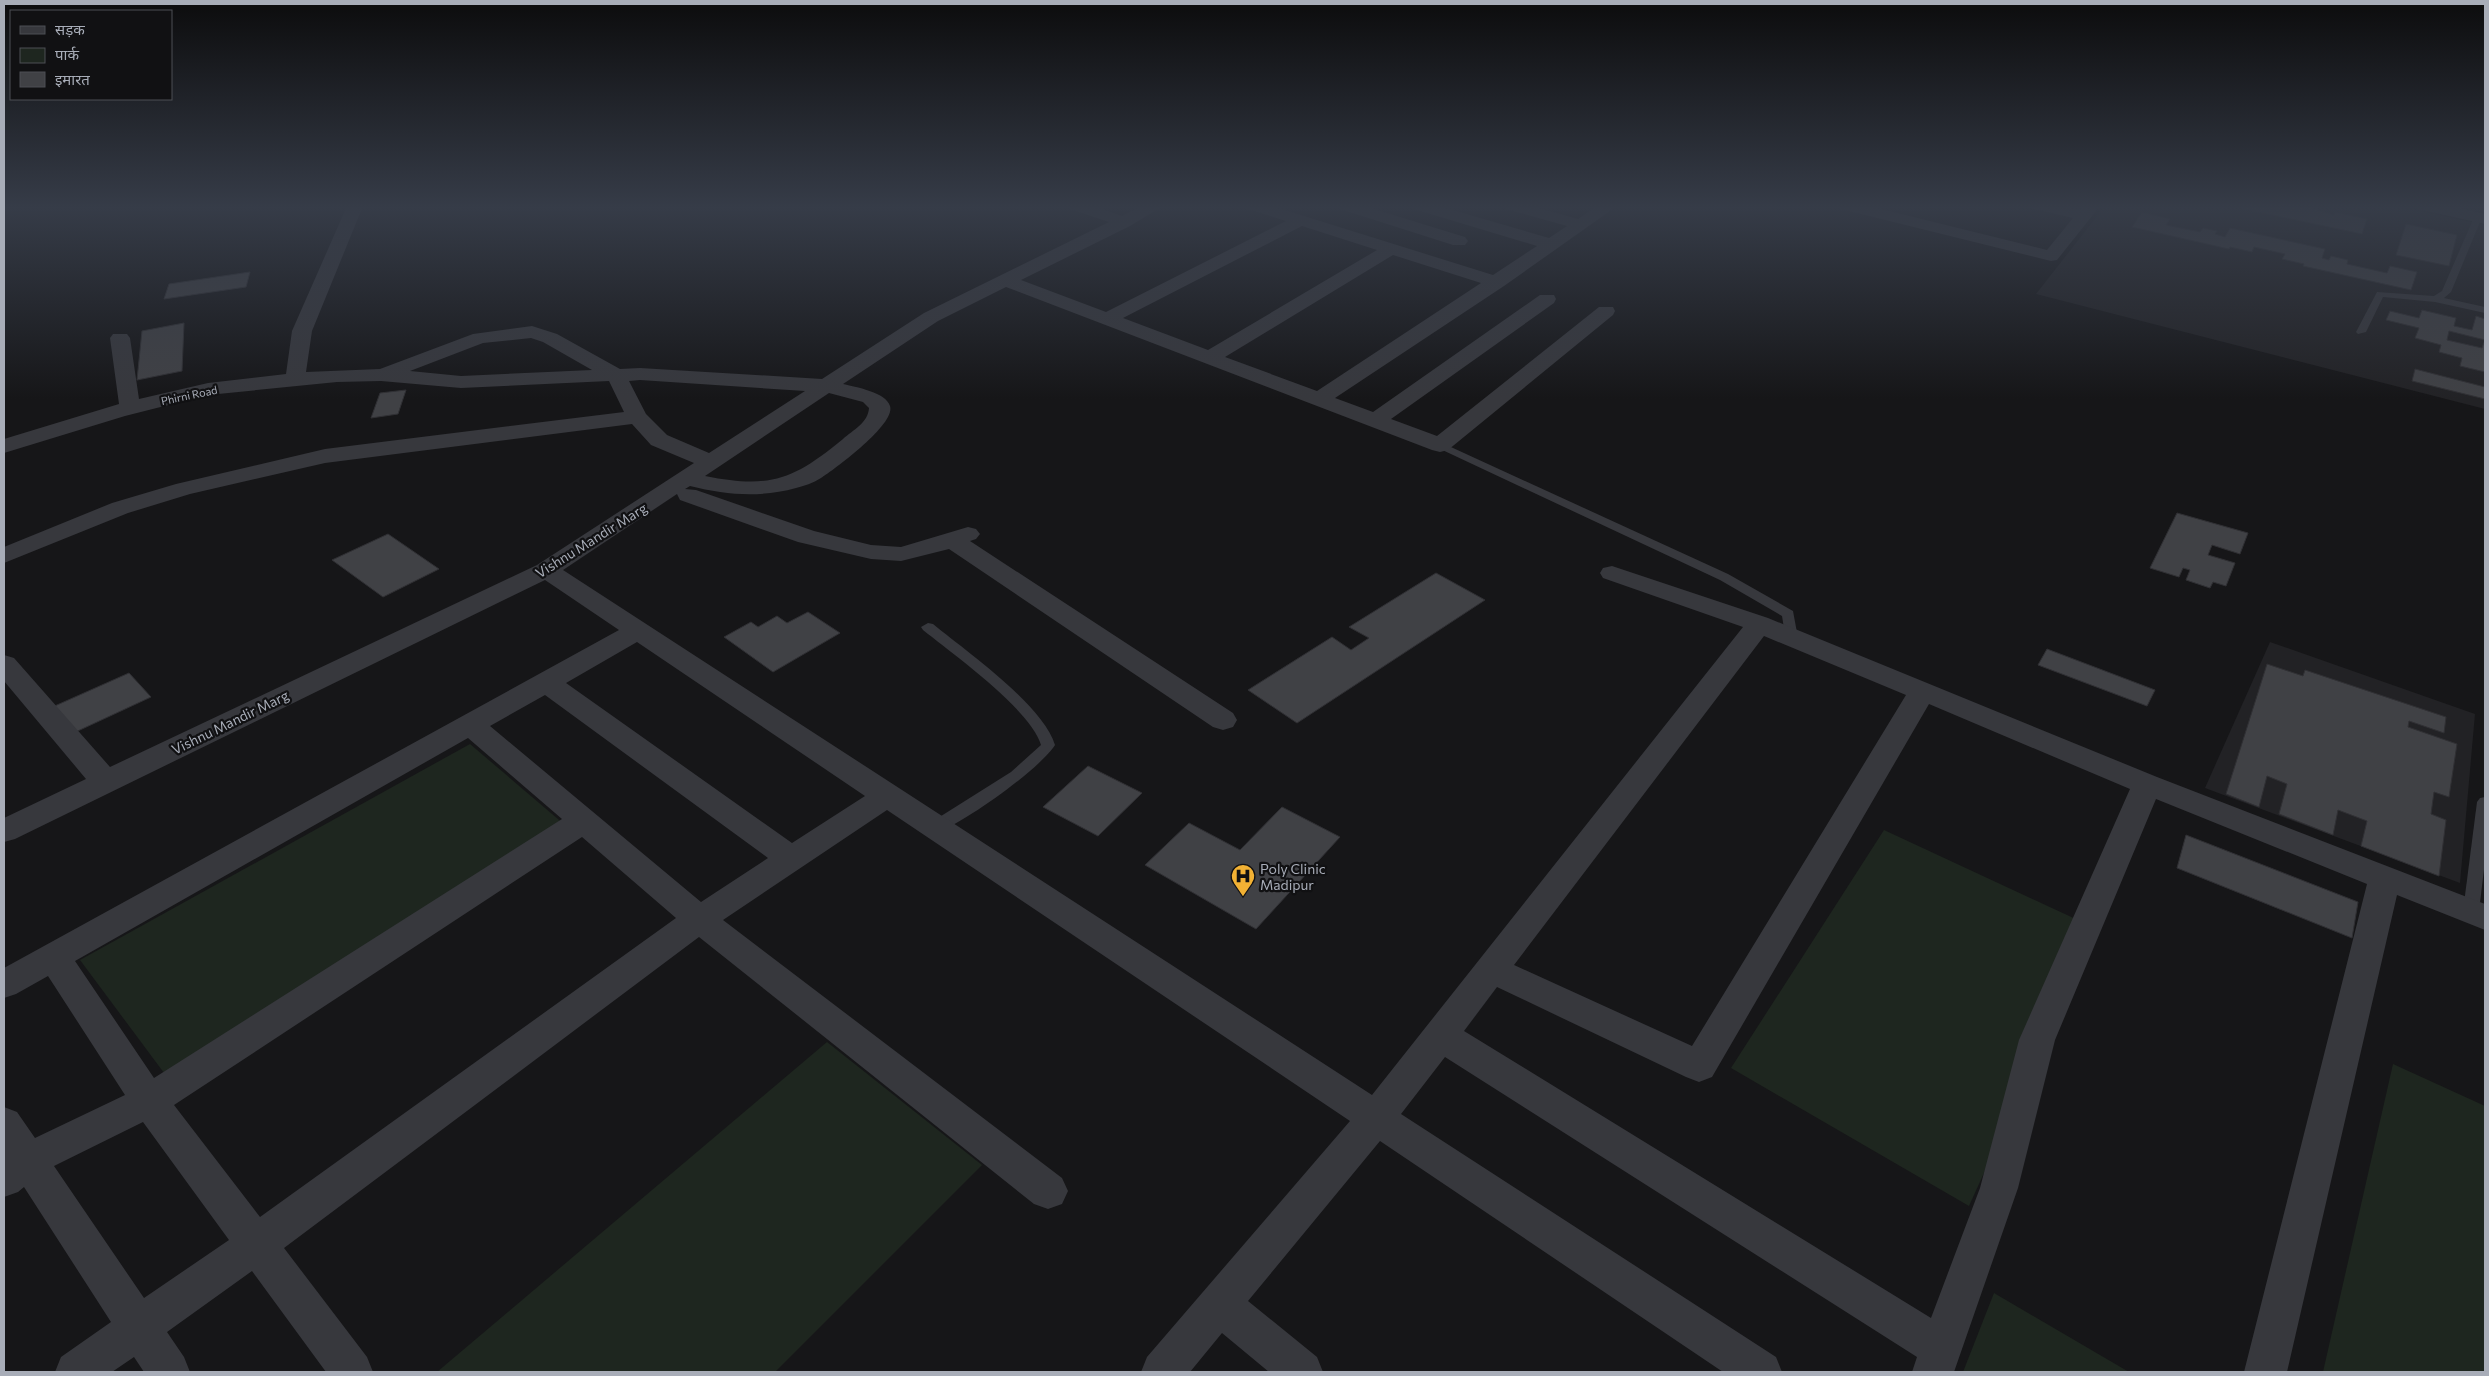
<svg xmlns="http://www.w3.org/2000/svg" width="2489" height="1376" viewBox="0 0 2489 1376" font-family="Commissioner,'Noto Sans Devanagari',sans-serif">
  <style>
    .built { fill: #222225 }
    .green { fill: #1e261f }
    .building { fill: #404145; stroke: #303034; fill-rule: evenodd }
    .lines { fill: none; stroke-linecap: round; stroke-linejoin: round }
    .service { fill: #37383d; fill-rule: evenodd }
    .minor { fill: #37383d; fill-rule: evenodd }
    .tertiary { fill: #37383d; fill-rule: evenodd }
    .labels { text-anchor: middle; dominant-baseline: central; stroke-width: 4.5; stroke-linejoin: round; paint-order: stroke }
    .far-street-label { font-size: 11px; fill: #a8adb8; stroke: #111113 }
    .street-label { font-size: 14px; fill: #a8adb8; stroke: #111113 }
    .poi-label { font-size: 14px; fill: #a8adb8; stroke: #111113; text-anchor: start }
  </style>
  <rect width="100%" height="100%" fill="#161618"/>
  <!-- built -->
  <g class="built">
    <polygon points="2105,206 2396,206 2485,225 2485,409 2036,294"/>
    <polygon points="2270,642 2475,714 2460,883 2205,788"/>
  </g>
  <!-- green -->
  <g class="green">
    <polygon points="470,744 572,831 170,1081 80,960"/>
    <polygon points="1884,830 2095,928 1969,1206 1731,1068"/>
    <polygon points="827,1042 982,1165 775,1372 437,1372"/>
    <polygon points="2393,1064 2485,1106 2485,1372 2323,1372"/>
    <polygon points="1994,1293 2129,1372 1963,1372"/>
  </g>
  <!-- building -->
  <g class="building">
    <polygon points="2230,206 2305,206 2334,215 2335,212 2367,219 2362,234"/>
    <polygon points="2142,212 2170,219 2166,225 2200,232 2203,228 2217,231 2215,234 2225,237 2230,228 2325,249 2322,258 2329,260 2331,256 2348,260 2347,264 2387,273 2390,266 2417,272 2411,290 2303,266 2304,264 2282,259 2285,254 2254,247 2252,252 2230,247 2229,249 2132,227"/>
    <polygon points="2406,224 2457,235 2449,266 2396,255"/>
    <polygon points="250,272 246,287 164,299 169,284"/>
    <path d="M2422,310l34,8 -2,8 18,4 4,-14 9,3v53l-25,-6 2,-8 -23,-6 2,-7 -26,-7 4,-10 -33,-8 4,-9 29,7zM2449,331l36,9 -3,8 -35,-8z"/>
    <polygon points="184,323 182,371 137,380 142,331"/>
    <polygon points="2415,369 2485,387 2485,399 2412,381"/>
    <polygon points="406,390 398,414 371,418 380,393"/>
    <polygon points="2177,513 2248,533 2240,554 2212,545 2208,555 2235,563 2226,586 2213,582 2210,588 2186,580 2190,570 2183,568 2179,577 2150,568"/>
    <polygon points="388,534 439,569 383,597 332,560"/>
    <polygon points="1436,573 1485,600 1297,723 1248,690 1332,637 1351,650 1369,638 1349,627"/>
    <polygon points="808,612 840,633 773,672 724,637 751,622 758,627 777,616 787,623"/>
    <polygon points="2047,649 2155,690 2147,706 2038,665"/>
    <polygon points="2267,664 2303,676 2305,670 2446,717 2444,733 2409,721 2408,727 2457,744 2449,797 2434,792 2431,814 2446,820 2439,876 2361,846 2367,821 2338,810 2333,835 2279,814 2287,784 2267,776 2259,807 2226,794"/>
    <polygon points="129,673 151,697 69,735 48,709"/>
    <polygon points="1088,766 1142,793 1098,836 1043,807"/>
    <polygon points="1282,807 1340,837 1256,929 1145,865 1189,823 1240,850"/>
    <polygon points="2186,835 2358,902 2352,938 2177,868"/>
  </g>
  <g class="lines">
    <!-- service -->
    <g class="service">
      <polygon points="2475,215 2482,217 2451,292 2444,298 2485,307 2485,313 2435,302 2383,297 2366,332 2358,334 2356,332 2377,292 2434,296 2442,291"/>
      <polygon points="1440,442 1728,574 1793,611 1798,638 1796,641 1786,641 1782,616 1720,580 1436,447 1436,443"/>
      <path d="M928,623l5,1c33,27 110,81 122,121 -14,23 -93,80 -120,88l-5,-2 -3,-4 3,-4 81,-51 30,-27c-10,-35 -88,-91 -118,-115l-2,-3z"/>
      <polygon points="2485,797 2485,861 2479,911 2477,915 2471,917 2465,915 2463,911 2477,802 2480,798"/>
    </g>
    <!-- minor -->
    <g class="minor">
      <path d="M347,206h16l-51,125 -6,41 74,-3 93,-35 59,-8 25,8 63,35 20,-1 182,11 102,-66 185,-91 -39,-13 -2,-3h26l28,10 19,-10h22l-33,20 -109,54 85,32 180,-91 -38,-12 -2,-3h26l221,69 44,-29 -123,-37 -2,-3h27l110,32 18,-12 -61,-17 -2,-3h28l46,13 19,-13h20l-113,80 -169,112 38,14 167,-117h14l2,4 -2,4 -163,116 46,17 162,-129h14l2,4 -2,4 -165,135 -8,2 -8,-2 -426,-163 -68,34 -95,63c12,3 43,8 47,22 6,18 -55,63 -69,72 -8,5 -17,8 -25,10 -36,10 -70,7 -106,-2l-5,3 11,1 118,41 57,14 30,2 67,-20 8,2 4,5 -4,5 -6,2 263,172 4,7 -4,7 -10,3 -10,-3 -264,-178 -48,12 -30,-2 -73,-17 -118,-42 -3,-6 -114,76 809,525 371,-468 -140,-49 -3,-5 3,-5 9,-2 156,52 389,159 328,127v26l-88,-35 -110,477h-43l123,-488 -211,-85 -101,241 -37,148 -64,184h-42l5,-15 -472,-300 -44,57 375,243 6,15h-59l-343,-231 -132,160 69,56 6,15h-54l-47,-39 -32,39h-49l6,-15 203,-236 -463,-311 -164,110 339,258 6,13 -6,13 -14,5 -14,-5 -335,-267 -415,311 83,109 6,15h-47l-74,-101 -85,61 17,25 6,15h-46l-10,-15 -22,15h-57l6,-15 50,-35 -87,-135 -6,5 -14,5v-90l13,5 18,26 90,-43 -77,-119 -32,18 -12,4v-30l615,-338 -74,-50 -530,259 -11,3v-24l82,-39 -82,-98v-26l10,3 96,109 427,-202 157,-102 -43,-18 -19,-21 -307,39 -135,31 -62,19 -124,50v-16l108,-44 64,-19 149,-35 299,-37 -15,-31 -148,7 -80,-7 -44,1 -129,13 -83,21 -121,37v-14l115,-35 -9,-66 3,-4h14l3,4 9,61 69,-16 78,-9 6,-43zM1302,226l75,24 -169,100 -85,-32zM1393,255l88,28 -164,108 -92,-34zM531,338l12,4 49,28 -131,6 -51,-5 73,-28zM640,380l165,11 -96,62 -42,-18 -21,-21 -17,-33zM829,393l34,9 6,6c-1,15 -16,22 -26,31 -50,41 -73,50 -138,37zM1764,636l142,59 -214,351 -178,-81zM637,642l228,154 -73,47 -226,-160zM545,695l223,163 -67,44 -211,-176zM1929,704l201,85 -111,251 -39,148 -49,130 -467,-287 33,-44 189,90 13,5 13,-5zM468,738l94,81 -408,259 -79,-117zM582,837l94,81 -416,299 -86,-112zM143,1122l86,118 -85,58 -90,-132z"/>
      <polygon points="1338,206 1364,206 1465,237 1468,241 1465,245 1453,245 1340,209"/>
      <polygon points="1839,206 1869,206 2047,250 2073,218 2035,209 2033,206 2064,206 2080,210 2083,206 2100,206 2057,260 2051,261 1841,209"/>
    </g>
    <!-- tertiary -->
    <polygon class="tertiary" points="2416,206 2449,206 2485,214 2485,224 2418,209"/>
  </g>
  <!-- sky -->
  <linearGradient id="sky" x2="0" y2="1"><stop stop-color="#0c0c0d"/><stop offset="0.52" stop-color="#363c48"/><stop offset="1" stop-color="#363c48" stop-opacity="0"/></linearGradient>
  <rect width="2489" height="399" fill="url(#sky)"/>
  <!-- icons -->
  <defs>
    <g id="hospital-pin" transform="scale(1.25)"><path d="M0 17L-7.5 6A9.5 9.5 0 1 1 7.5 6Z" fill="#f2b134" stroke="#111113"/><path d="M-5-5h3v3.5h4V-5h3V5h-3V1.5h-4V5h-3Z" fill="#111"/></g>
  </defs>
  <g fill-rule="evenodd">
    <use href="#hospital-pin" x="1243" y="876"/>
  </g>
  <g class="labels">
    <!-- far-street labels -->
    <g class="far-street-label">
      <text transform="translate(189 395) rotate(-12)">Phirni Road</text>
    </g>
    <!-- street labels -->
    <g class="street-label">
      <text transform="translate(591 540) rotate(-32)">Vishnu Mandir Marg</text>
      <text transform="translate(230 722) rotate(-26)">Vishnu Mandir Marg</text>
    </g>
    <!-- poi labels -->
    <g class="poi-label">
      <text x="1260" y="868">Poly Clinic<tspan x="1260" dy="16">Madipur</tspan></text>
    </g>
  </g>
  <!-- border -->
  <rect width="2489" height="1376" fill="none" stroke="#a8adb8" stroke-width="10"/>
  <!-- legend -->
  <rect x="10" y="10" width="162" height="90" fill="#111113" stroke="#4d4f55"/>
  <rect x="20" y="26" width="25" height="8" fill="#37383d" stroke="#4d4f55"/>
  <text x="55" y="35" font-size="15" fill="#a8adb8">सड़क</text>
  <rect x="20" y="48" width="25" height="15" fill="#1e261f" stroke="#4d4f55"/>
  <text x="55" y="60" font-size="15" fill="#a8adb8">पार्क</text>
  <rect x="20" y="72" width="25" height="15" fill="#404145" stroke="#4d4f55"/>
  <text x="55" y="85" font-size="15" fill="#a8adb8">इमारत</text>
</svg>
